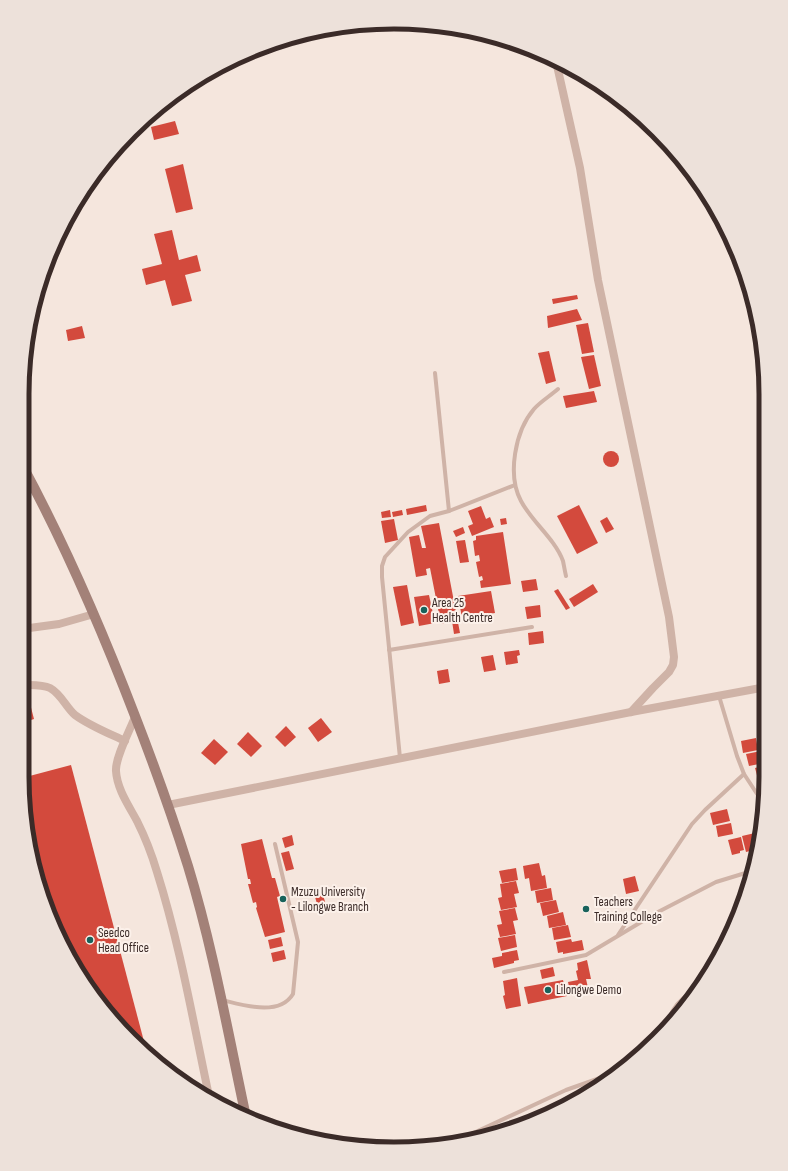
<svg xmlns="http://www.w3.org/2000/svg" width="788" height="1171" viewBox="0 0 788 1171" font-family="'Sofia Sans Condensed',sans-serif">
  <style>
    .building { fill: #d34a3d }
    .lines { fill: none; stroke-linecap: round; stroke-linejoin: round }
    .service { stroke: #cfb3a7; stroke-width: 4 }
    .minor { stroke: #cfb3a7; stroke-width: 8 }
    .secondary { stroke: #a38178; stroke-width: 10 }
    .poi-dot { fill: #18625b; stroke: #fcf1ea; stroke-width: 1.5 }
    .labels { text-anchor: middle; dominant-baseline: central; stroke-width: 4; stroke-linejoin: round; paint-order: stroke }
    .poi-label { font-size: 13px; fill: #3b2b28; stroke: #fcf1ea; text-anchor: start }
    .rim { fill: none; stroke: #3b2b28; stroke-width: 5 }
  </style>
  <rect width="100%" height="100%" fill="#f5e6dd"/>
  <!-- building -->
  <g class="building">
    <polygon points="175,121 179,134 154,140 151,127"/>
    <polygon points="183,164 193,209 176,213 165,169"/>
    <polygon points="172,230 179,260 197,255 201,271 185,275 192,301 172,306 165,280 146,285 142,269 162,264 154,234"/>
    <polygon points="577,295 578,299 553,304 552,299"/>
    <polygon points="577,309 582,320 548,328 547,316"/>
    <polygon points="588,323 594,352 582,354 576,325"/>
    <polygon points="82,326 85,338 68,341 66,330"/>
    <polygon points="549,351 556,381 546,384 538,353"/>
    <polygon points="594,355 601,386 589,389 581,357"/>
    <polygon points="594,391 597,402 566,408 563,396"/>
    <circle cx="611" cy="459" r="8"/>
    <polygon points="426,505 427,511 407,515 406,509"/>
    <polygon points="579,505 598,543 577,554 557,516"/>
    <polygon points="481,506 486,519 490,517 494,527 472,536 468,526 473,524 468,511"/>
    <polygon points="390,510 391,517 382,518 381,512"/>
    <polygon points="402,510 403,515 393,517 392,512"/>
    <polygon points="607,517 614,529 606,533 600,521"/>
    <polygon points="506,518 507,524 501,525 500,519"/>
    <polygon points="394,519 398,540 385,543 381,521"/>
    <polygon points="439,523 460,633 454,634 452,621 441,624 430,568 426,569 427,575 416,577 409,537 419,535 422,548 426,548 421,526"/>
    <polygon points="463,527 465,533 456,537 453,531"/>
    <polygon points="503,532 511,584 481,588 480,581 483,580 482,576 479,577 476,562 480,561 479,555 475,556 473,541 476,540 476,536"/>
    <polygon points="465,540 469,562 460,563 456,541"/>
    <polygon points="536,579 538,590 523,592 521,581"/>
    <polygon points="593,584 598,592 574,607 569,599"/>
    <polygon points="407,585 414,623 401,626 393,587"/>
    <polygon points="558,589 570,608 566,610 554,591"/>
    <polygon points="491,591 495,613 462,618 458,596"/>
    <polygon points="429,595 435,623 419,626 414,597"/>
    <polygon points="540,605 541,617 527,619 525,607"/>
    <polygon points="543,631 544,643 529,645 528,633"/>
    <polygon points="519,650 520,655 517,656 518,663 506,665 504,652"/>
    <polygon points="493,655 496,670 484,672 481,657"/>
    <polygon points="448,669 450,682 439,684 437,671"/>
    <polygon points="28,696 34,719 31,720 25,701 22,702 22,698"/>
    <polygon points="321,718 332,732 318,742 308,728"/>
    <polygon points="286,726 296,737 285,747 275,737"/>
    <polygon points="248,732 262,746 251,757 237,744"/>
    <polygon points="756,738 758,750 743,753 741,741"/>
    <polygon points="214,739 228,752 215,765 201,753"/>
    <polygon points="761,751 764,763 749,766 746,754"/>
    <polygon points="71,765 146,1049 85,984 42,896 22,778"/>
    <polygon points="766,765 766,777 758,779 755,768"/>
    <polygon points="727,809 730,821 713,825 710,813"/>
    <polygon points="731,823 733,834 718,837 716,826"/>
    <polygon points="755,833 758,847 754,848 754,850 746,852 742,836"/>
    <polygon points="292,835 294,845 285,848 282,838"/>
    <polygon points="741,837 744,850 740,851 740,853 732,855 728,840"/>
    <polygon points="262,839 272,878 275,878 280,896 277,897 285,932 265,937 256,908 257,907 256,902 253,903 248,884 251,884 250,879 248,879 241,844"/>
    <polygon points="289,851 294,869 286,871 281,853"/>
    <polygon points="539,863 542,876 545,875 547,888 531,891 529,878 525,879 523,866"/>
    <polygon points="516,868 518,880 502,883 499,871"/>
    <polygon points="635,876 639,891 626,894 623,879"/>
    <polygon points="516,881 519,893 514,894 517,907 501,910 498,898 502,897 500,884"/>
    <polygon points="551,888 553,900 537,903 535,891"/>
    <polygon points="323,895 326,905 318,907 315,897"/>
    <polygon points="556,900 559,912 543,916 540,903"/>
    <polygon points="515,908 518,920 513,921 516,934 500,937 497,925 502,924 499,911"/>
    <polygon points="563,912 566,925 549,928 547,916"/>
    <polygon points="568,925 571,937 554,940 552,928"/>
    <polygon points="515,935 517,947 501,951 498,938"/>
    <polygon points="281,937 283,946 270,949 268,940"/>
    <polygon points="571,939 572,942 582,940 584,950 563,954 563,952 558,953 556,942"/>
    <polygon points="284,950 286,959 273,962 271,953"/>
    <polygon points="517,950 519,960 514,961 514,963 494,968 492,958 502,956 502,953"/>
    <polygon points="587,960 591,979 586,979 589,992 571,996 568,982 578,980 576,971 578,970 577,963"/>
    <polygon points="553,967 555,976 542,979 540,970"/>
    <polygon points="517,978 521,1006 506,1009 503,996 505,995 503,981"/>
    <polygon points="563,980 567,996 528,1004 524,987"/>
  </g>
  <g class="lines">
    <!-- service -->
    <g class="service">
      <polyline points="435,373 449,511"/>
      <path d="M558,389c-8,7 -18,13 -24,20 -19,22 -27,66 -13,92 11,21 34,38 42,60 1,5 2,11 3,15"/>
      <polyline points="389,650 532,627"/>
      <polyline points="719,696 737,756 744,774 763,803"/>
      <polyline points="400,758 382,577 382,566 385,557 408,532 430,516 449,511 515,485"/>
      <polyline points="618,935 692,824 705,810 744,774"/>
      <polyline points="504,972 586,955 658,912 716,882 752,871"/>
      <path d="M222,1000c21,5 57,17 71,-6l5,-52 -23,-98"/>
      <path d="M667,1026c3,-15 10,-25 24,-33"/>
      <polyline points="452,1143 566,1090 614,1073"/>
    </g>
    <!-- minor -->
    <g class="minor">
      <polyline points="556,61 580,168 598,280 669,617 674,657 673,665 669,672 653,688 631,712"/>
      <polyline points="22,629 59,624 94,614"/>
      <path d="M22,685c8,0 20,-1 28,3 11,6 16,19 25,27 15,11 33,18 50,26"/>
      <path d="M135,717c-5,13 -20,41 -19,54 1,18 13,35 21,50 8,16 15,34 20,51 23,73 36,149 52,224"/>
      <polyline points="168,805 631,712 766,687"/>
    </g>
    <!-- secondary -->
    <path class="secondary" d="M22,465c44,81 80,165 113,251 19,49 37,99 53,150 25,82 40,167 58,251"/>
  </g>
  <!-- markers -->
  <g class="poi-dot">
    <circle cx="424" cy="610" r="4"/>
    <circle cx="283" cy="899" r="4"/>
    <circle cx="586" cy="909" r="4"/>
    <circle cx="90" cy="940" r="4"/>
    <circle cx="548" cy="990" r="4"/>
  </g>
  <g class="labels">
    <!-- poi labels -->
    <g class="poi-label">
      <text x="432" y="603">Area 25<tspan x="432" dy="15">Health Centre</tspan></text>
      <text x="291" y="892">Mzuzu University<tspan x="291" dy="15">- Lilongwe Branch</tspan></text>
      <text x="594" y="902">Teachers<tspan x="594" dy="15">Training College</tspan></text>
      <text x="98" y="933">Seedco<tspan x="98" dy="15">Head Office</tspan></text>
      <text x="556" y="990">Lilongwe Demo</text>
    </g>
  </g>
  <!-- crop -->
  <path d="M0 0H788V1171H0ZM394 29H394A365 365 0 0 1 759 394V777A365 365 0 0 1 394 1142H394A365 365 0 0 1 29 777V394A365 365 0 0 1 394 29Z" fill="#ede1da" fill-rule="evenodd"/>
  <path class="rim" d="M394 29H394A365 365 0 0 1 759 394V777A365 365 0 0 1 394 1142H394A365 365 0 0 1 29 777V394A365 365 0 0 1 394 29Z"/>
</svg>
